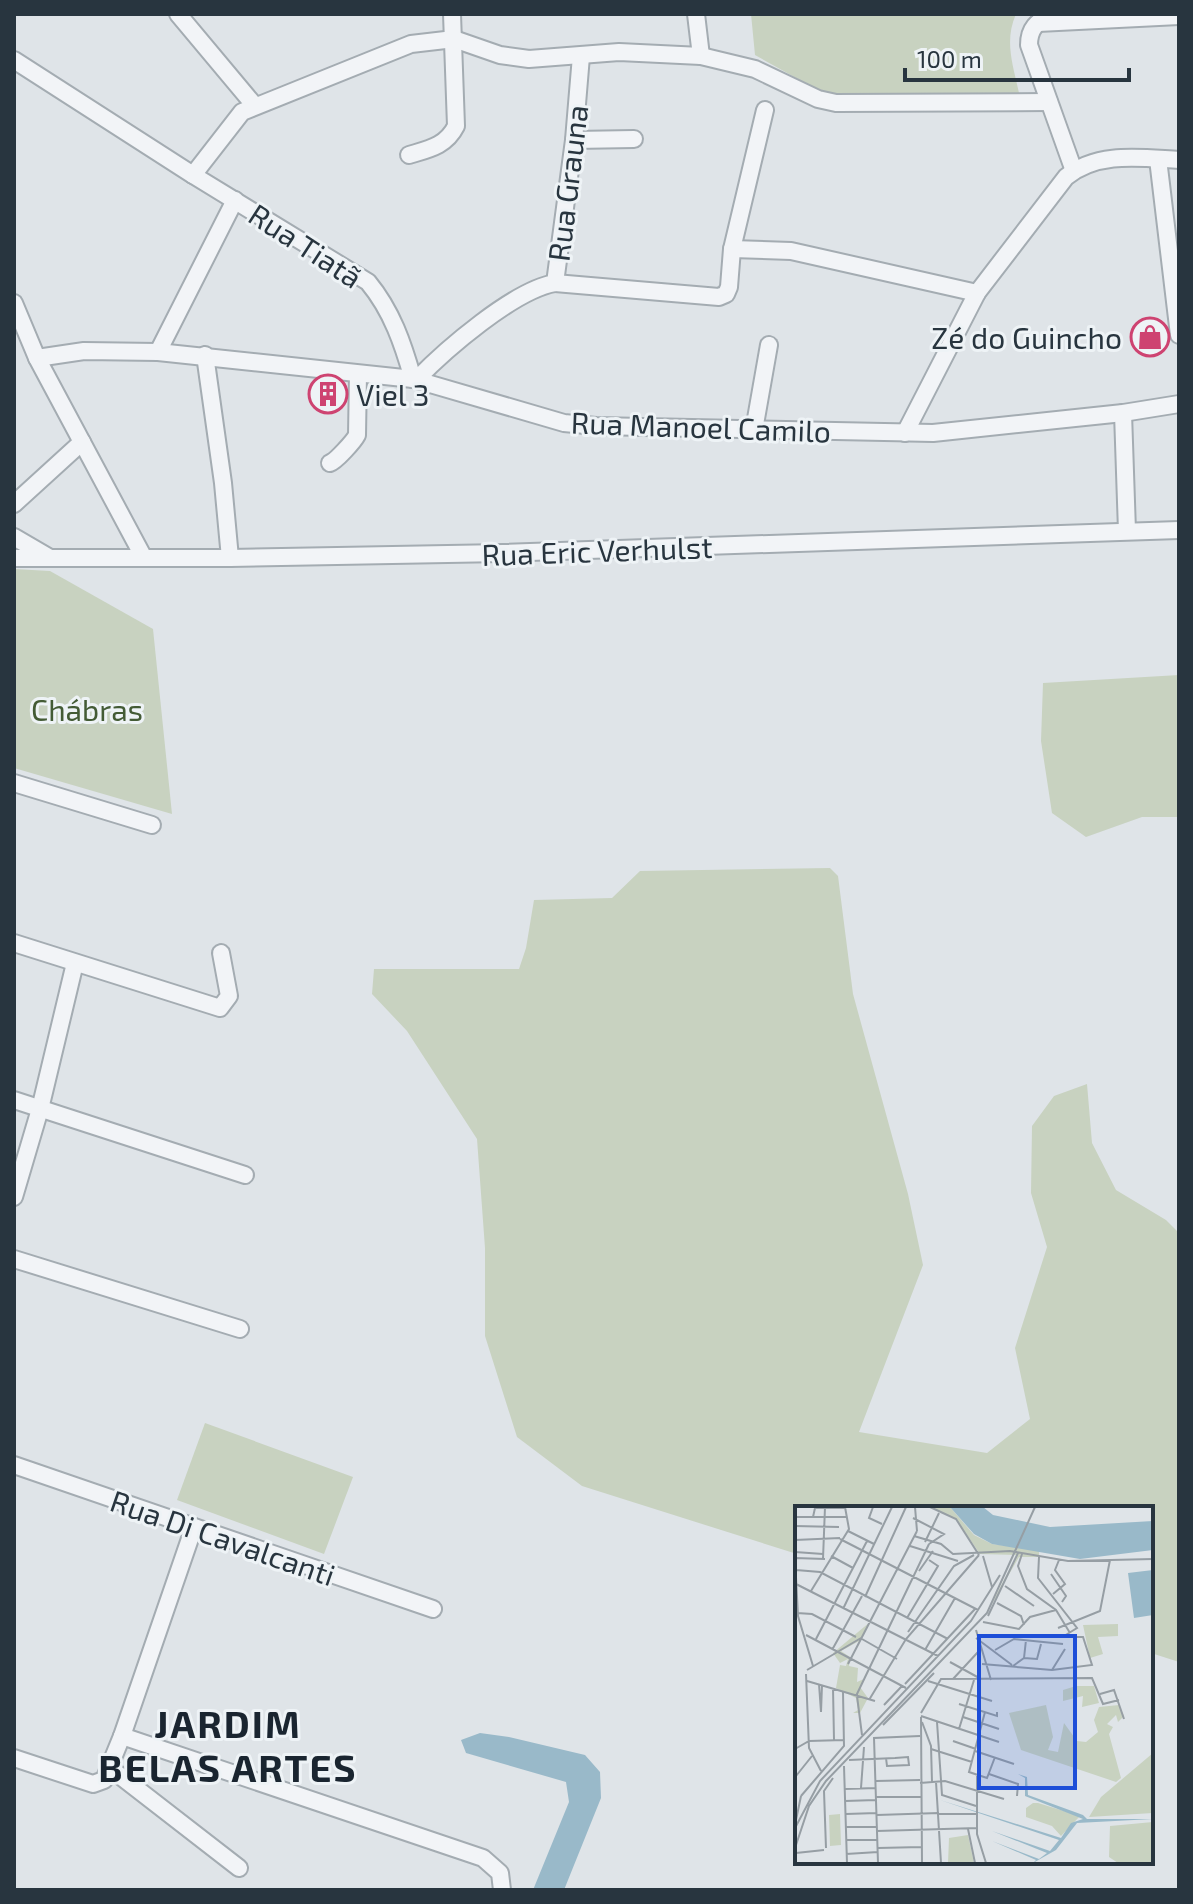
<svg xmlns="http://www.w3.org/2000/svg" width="1193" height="1904" viewBox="0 0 1193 1904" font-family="'Exo 2',sans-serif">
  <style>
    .green { fill: #c8d2c0 }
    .water { fill: #99b9c9 }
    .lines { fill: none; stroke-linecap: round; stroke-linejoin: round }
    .minor-casing { stroke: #a4acb2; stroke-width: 20 }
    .minor { stroke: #f2f4f7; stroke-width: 16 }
    .labels { text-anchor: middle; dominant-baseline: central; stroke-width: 6; stroke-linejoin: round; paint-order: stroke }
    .street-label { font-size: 30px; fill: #28353f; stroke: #eef3f6 }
    .poi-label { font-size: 30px; fill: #28353f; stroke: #eef3f6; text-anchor: end }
    .park-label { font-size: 30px; fill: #435b35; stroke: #eef3f6 }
    .district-label { font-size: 38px; font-weight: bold; letter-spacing: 2px; fill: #1a2530; stroke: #eef3f6 }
    .inset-road { fill: none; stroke: #969ea4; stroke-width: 2 }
    .view { fill: #1d4ed8; fill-opacity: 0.15; stroke: #1d4ed8; stroke-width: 4 }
    .inset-edge { fill: none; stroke: #28353f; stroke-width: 4 }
  </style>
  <rect width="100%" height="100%" fill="#dfe4e8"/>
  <!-- green -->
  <g class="green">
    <path d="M751,14h265c-12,27 -3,51 3,79l-181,3 -22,-7 -61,-34z"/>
    <polygon points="14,569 50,571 153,629 172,814 14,768"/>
    <polygon points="1179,675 1179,817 1142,817 1086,837 1052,813 1041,741 1043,683"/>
    <polygon points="830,868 838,876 853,994 908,1194 923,1265 859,1432 987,1453 1030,1419 1015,1348 1047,1247 1031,1193 1032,1126 1054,1096 1087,1084 1092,1143 1116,1190 1166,1220 1179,1233 1179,1662 1151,1653 1151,1508 797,1508 797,1554 582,1486 517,1437 485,1336 485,1248 477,1139 407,1031 372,994 374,969 519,969 526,948 534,900 612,898 640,871"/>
    <polygon points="205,1423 353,1477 324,1554 177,1500"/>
  </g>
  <!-- water -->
  <polygon class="water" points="480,1733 509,1737 585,1755 600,1772 601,1798 564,1890 533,1890 569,1802 566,1782 466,1753 461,1740"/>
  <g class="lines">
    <!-- minor casing -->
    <g class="minor-casing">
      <g id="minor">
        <polyline points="178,14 255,106"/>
        <polyline points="696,14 701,56"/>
        <path d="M1051,14c-14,8 -22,14 -22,31l45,126"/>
        <polyline points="1038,23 1179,16"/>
        <path d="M14,60l179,115 175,107c24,29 35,62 45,97"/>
        <polyline points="574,140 634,139"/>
        <path d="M409,155c20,-6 37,-9 47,-29l-4,-112"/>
        <polyline points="1158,159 1179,335"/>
        <polyline points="193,175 242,112 411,44 454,39 500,55 529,59 619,52 701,56 755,69 818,99 836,103 1049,102"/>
        <polyline points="732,249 791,251 977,293"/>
        <polyline points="555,283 719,297 726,294 729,287 732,249 765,110"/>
        <polyline points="14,303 37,358 144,558"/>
        <polyline points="158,352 235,200"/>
        <polyline points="205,355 223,483 230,558"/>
        <polyline points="37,358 84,351 158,352 413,379 564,423 596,426 933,433 1123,413 1179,404"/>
        <path d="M416,380c29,-30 98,-90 139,-97l19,-143 7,-84"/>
        <polyline points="1123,413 1127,531"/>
        <polyline points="754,430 769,345"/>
        <path d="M905,433l72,-140 89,-116c32,-26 75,-19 113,-17"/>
        <path d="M330,463c6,-2 24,-22 27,-28l1,-61"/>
        <polyline points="14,504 82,442"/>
        <polyline points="14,537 50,558"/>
        <polyline points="14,558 230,558 503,553 1179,530"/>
        <polyline points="14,783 152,825"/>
        <polyline points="14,943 220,1008 229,996 221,953"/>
        <polyline points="14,1100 245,1175"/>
        <polyline points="14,1197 40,1109 75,963"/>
        <polyline points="14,1259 240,1329"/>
        <polyline points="14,1465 433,1609"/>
        <polyline points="122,1736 483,1858 500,1873 502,1890"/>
        <polyline points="14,1758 93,1784 104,1780 122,1736 194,1527"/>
        <polyline points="110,1768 239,1868"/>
      </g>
    </g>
    <!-- minor -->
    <use href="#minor" class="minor"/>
  </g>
  <!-- icons -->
  <defs>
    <g id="shop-ring" transform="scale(2)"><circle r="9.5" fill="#eef3f6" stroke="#ce4371" stroke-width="1.5"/><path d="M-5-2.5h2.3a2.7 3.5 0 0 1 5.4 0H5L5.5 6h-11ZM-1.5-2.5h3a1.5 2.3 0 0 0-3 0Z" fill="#ce4371"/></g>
    <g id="building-ring" transform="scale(2)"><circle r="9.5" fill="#eef3f6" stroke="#ce4371" stroke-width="1.5"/><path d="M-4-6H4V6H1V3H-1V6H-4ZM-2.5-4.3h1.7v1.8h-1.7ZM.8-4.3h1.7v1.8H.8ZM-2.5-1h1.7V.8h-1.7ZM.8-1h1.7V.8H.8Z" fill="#ce4371"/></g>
  </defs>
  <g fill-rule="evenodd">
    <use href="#shop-ring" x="1150" y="337"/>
    <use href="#building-ring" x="328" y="394"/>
  </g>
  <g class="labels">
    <!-- street labels -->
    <g class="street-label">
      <text transform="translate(567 183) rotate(-83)">Rua Grauna</text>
      <text transform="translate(306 245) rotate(33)">Rua Tiatã</text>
      <text transform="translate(701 426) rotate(2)">Rua Manoel Camilo</text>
      <text transform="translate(597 550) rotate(-2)">Rua Eric Verhulst</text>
      <text transform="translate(223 1537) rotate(19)">Rua Di Cavalcanti</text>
    </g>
    <!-- poi labels -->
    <g class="poi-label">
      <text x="1122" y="337">Zé do Guincho</text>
      <text x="356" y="394" text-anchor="start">Viel 3</text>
    </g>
    <!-- park labels -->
    <g class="park-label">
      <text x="87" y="709">Chábras</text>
    </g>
    <!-- district labels -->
    <g class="district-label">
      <text x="228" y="1723">JARDIM<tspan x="228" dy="44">BELAS ARTES</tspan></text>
    </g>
  </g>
  <!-- overview -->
  <g transform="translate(795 1506)">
    <rect width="358" height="358" fill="#dfe4e8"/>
    <path d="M135,1h20l24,28 18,9 47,6v7h-20l-35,61 33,-63 -37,-1 -24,-35zM75,116l-9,18 -20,11 9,6 -1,9 9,2 -1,14 7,-3 -4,8 8,11 -8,15h-7l5,-3 -2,-12 -20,-10 4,-23 6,1 2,-7 -8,4 -7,-10zM323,118v12l-20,1 5,17 -13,4 -7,-33zM281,180h18l5,17 -17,4 1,-11 -20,5v-11zM251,199l7,32 -5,13 10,2 6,-29 13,18 9,1 12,-10 -4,-12 5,-13 20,-2 5,11 -6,6 -2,-7 -9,9 6,3 -4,7 12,44 -5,4 -95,-32 -12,-37zM358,247v60l-64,4 12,-20zM238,297h5l42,13 -19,20 -9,-10 -26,-9v-9zM45,308l1,31 -11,1 -1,-31zM358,316v41h-35l-9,-6 1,-31zM173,329l6,28h-26l1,-25z" fill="#c8d2c0"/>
    <path d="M155,1h33l10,8 57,12 103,-6v29l-73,9 -88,-15 -18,-10zM358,64v45l-19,3 -6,-45zM223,268l9,3 1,18 55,20 4,4h66l-76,4 -21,27 -23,13 3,-3 -44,-19 47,18 8,-6 -55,-22 58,20 9,-11 -119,-40 121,38 10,-15 12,-4 -58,-23v-18z" fill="#99b9c9"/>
    <path class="inset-road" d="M78,1l-4,11 13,6M120,1l2,24M135,1l26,12 23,36M0,11h52M18,11l2,-9h30M118,12l31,16 -15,10M0,20l44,1M53,25l26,13M119,30l27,8 12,10 57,-3 58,10 85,-2M45,33l138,71M0,34l45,-2M130,36l14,-29M115,40l48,15M0,46l28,2M227,48l-4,12 9,23 29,21 14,23M36,50l22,12M188,50l9,31M244,51l-1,21 39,50 -13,8M0,52l3,58 15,50M0,52l30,1M28,53l2,-52M1,64l24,2 128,67M124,65l14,-20M256,68l15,22 -4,6M1,78l142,72M210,80l29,20M16,85l38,-62 -4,-22M258,88l12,-10 -10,-14 4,-10M70,91l41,-90M202,97l24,13 3,9M48,103l49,-102M2,107l15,1 44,23M193,110l30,-63M112,112l31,-52 -9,-6M188,116l36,7 11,-12 26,-7M263,122l42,-17 10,-51M181,124l15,50M113,126l46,-66 20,-11M11,129l100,53M181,132l36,27M21,133l51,-98M67,133l35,20M37,144l30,-54M130,144l30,-52M200,144l19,-11 49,5M229,152l13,1 4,-15M155,156l31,17M53,158l69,-133M187,158l70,6 40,-5 -9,-28h-21M218,160l11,-8 2,-18M12,164l54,-32M257,164l13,-21M11,168l3,74 12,23M158,173l25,-27M12,175l68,20M133,175l64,20M24,178l2,28 1,-27M110,178l70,-75M38,182l1,52M305,188l14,-4 10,29M61,190l73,-152M62,190l5,39M74,194l37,-61 73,-84M164,198l38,12v-4M89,199l18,-19M190,206l-16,60 18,6 8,-21M126,207l20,-34 151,-1 11,26 16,-4M126,210l78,26M126,211l1,146M168,211l36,12M127,216l9,24 1,36M142,216l5,73 34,11M88,219l51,-52M164,223l15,-49M158,235l23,8M0,243l14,-8 35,-1M136,243l41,13M0,244l1,26M180,245l39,13M54,254l46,-2 13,-1 1,8 -22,1 -1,-8M49,260l3,97M194,268l29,10 -1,12M1,270l16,-20M182,270v58l9,29M81,275l44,-1M141,276l5,81M125,277l25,-2 59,18M66,282l3,-41M50,283l31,-1M6,290l43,-50 -1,-54M81,291h45M50,295l31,-1M51,308l31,-1M144,308h37M82,309l62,-2M1,314l5,-24M51,321h31M0,322l25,-47 151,-160 29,-46M173,323l7,34M82,325l100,-3M51,334h32M0,342l14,-42 17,-25 161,-168 48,-106M31,342l-2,-57 9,-13M83,342l44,-1M1,347l28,-3M51,348l32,-2M83,357l-4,-125 46,-2"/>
    <path class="view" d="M184,130h96v152h-96z"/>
    <rect width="358" height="358" class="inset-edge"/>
  </g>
  <!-- border -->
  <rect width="1193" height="1904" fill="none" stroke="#28353f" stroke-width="32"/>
  <!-- scale -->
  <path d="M905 68v12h224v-12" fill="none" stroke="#28353f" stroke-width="4"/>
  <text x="917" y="68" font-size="24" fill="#28353f" stroke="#eef3f6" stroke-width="6" paint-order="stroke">100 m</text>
</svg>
